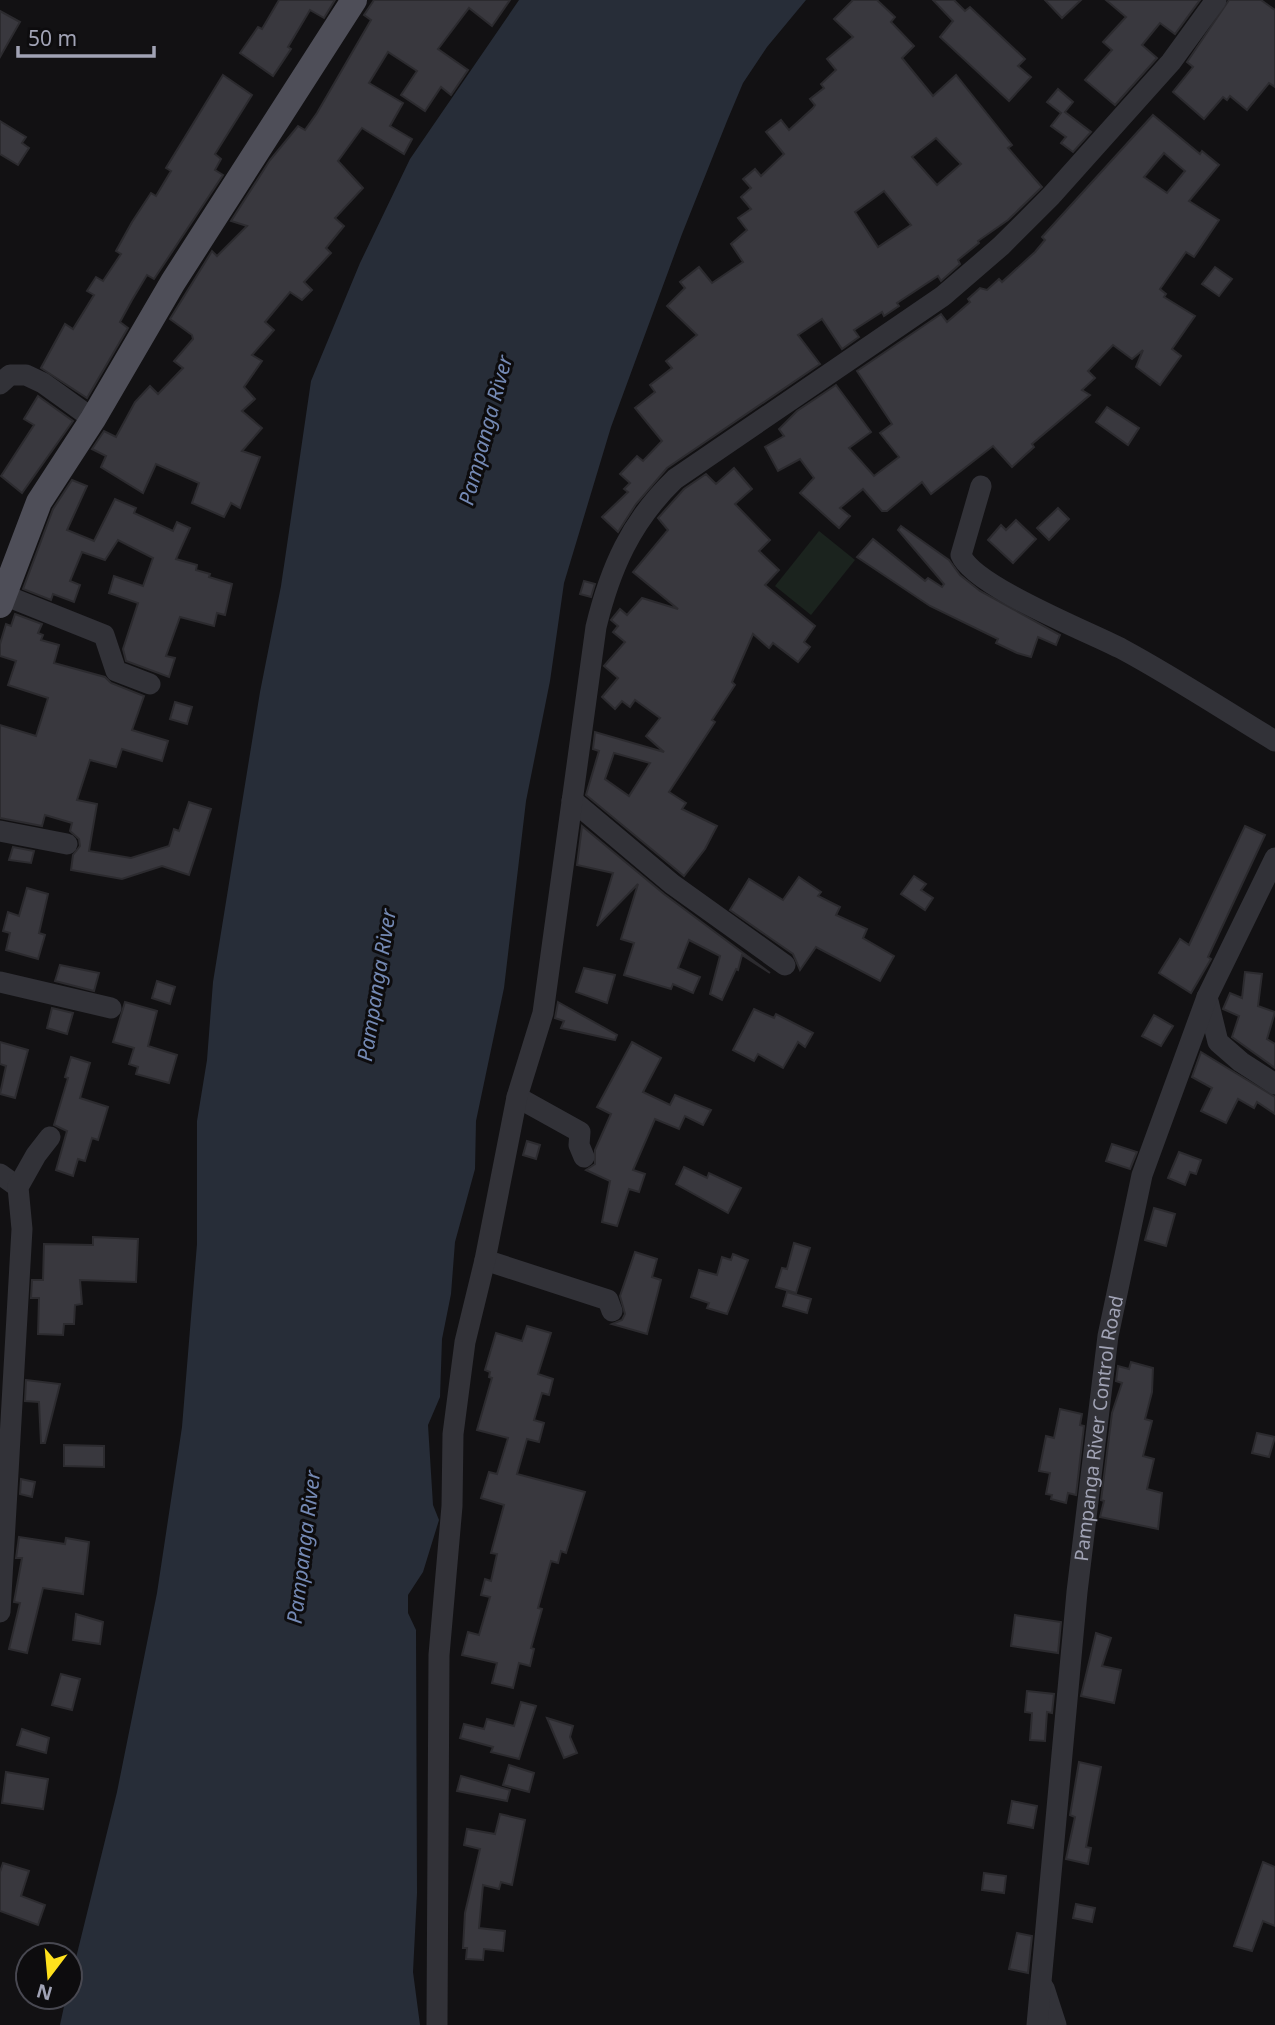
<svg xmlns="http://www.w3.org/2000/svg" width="1275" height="2025" viewBox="0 0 1275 2025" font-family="'Noto Sans',sans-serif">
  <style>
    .green { fill: #1b231e }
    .water { fill: #272d38 }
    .building { fill: #39383e; stroke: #2c2b2f; stroke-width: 2; fill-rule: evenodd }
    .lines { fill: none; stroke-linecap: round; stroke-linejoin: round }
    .minor { stroke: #323238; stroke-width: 21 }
    .major { stroke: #4e4e58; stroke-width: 26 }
    .labels { text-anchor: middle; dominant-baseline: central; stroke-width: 6; stroke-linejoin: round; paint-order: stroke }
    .street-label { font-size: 19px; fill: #a1a3b5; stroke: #0d0c0e }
    .water-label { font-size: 21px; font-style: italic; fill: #7489b4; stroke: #0d0c0e }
  </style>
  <rect width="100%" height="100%" fill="#121113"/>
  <!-- green -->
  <polygon class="green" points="819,531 855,560 811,615 775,586"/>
  <!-- water -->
  <polygon class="water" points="519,0 806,0 767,47 743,83 727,121 682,234 611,427 564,583 550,681 526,801 504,988 476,1121 475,1169 455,1242 451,1294 442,1339 440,1397 428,1425 433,1505 439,1520 423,1572 408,1595 408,1613 416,1630 417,1893 413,1972 420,2025 60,2025 66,1997 70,1997 70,1982 117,1792 157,1593 182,1427 197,1244 197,1121 207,1060 213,982 260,692 281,586 311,381 360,263 410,159"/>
  <!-- building -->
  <g class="building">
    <polygon points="279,0 335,0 324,18 310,10 288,47 291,49 273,76 240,53 258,27 262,29"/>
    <polygon points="374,0 510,0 492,26 469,8 438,49 468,70 451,95 441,87 425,111 401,95 417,71 388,52 369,83 403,103 390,126 412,139 404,154 362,128 338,161 363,188 335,218 344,226 326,248 331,253 304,282 312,290 302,300 290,292 265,322 274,330 252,355 262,361 244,387 255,399 242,411 262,428 242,451 260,457 240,508 231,503 224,517 192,503 199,483 156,464 143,493 101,467 106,456 92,449 104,431 116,437 135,402 150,386 158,394 183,368 174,361 193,339 192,335 170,319 212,251 217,256 247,226 231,221 270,160 298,126 305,130 317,113 371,20 364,15"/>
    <path d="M853,0h24l18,17 -4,5 23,24 -12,12 31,38 23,-21 56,70 -4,3 34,39 -34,33 -30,21 1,2 -21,17 2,4 -19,17 -3,-5 -41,27 2,3 -15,10 -2,-4 -28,18 5,7 -17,12 -20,-30 -24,16 22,29 -153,104 -31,36 -18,28 -16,-15 26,-25 -4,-3 6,-6 -10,-9 17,-18 6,5 19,-20 -27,-33 20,-16 -5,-7 22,-17 -6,-7 31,-26 -30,-29 18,-18 -5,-6 19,-15 13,16 31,-21 -12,-18 16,-14 -9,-12 13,-9 -10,-12 10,-9 -8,-9 12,-10 6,7 23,-22 -18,-22 15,-12 8,10 24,-22 2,-3 -5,-6 14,-11 -3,-4 15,-14 -9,-11 26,-22 -19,-18zM936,138l25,26 -24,21 -25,-28zM884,191l27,34 -33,22 -23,-35z"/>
    <polygon points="933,0 954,0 965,11 970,7 1025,59 1018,66 1031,77 1009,101 940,37 953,21"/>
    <polygon points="1045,0 1081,0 1062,18"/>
    <polygon points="1106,0 1200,0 1175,34 1160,23 1142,45 1157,58 1115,105 1085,80 1112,50 1103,42 1126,17"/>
    <polygon points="1229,0 1261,0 1275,10 1275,87 1269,83 1247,110 1230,96 1227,100 1223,97 1204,119 1173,92 1193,67 1187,62"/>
    <polygon points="0,11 20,22 0,57"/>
    <polygon points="223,75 252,95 215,154 221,159 215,170 223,175 154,279 147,275 132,300 120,322 128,328 87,398 41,368 65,324 73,329 94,295 87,291 96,277 103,281 121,254 116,251 132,222 151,193 156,196 171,171 166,168"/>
    <polygon points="1058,89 1073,102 1065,112 1091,132 1073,152 1061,143 1066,137 1051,126 1061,113 1047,102"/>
    <path d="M1153,115l47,39 2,-3 17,14 -30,36 30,19 -25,37 -8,-5 -26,37 6,5 -2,3 31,19 -23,33 9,7 -21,29 -24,-18 7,-17 -11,9 -19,-14 -25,26 7,7 -13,12 8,5 -58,49 2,3 -22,20 -19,-21 -62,48 -9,-12 -35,29h-5l-19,-22 -23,19 10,8 -11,12 -39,-35 14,-15 -14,-19 -22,12 -13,-24 19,-11 -5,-7 18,-18 39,-26 35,47 -22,16 25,28 25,-19 -19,-24 12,-9 -35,-53 84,-57 6,8 23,-20 -2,-3 12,-11 7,2 12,-11 3,3 33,-30 10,-12 -3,-3zM1164,153l21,18 -18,22 -23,-16z"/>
    <polygon points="0,121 26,137 22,143 29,148 18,165 0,154"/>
    <polygon points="1215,267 1232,279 1219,296 1202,284"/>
    <polygon points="38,396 73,421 22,493 1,476 34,425 24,419"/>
    <polygon points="1107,407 1139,428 1128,445 1096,422"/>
    <path d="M734,468l18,21 -17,15 35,36 -11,11 20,19 -14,15 50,41 -11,16 6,5 -12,15 -25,-19 -4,5 -16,-14 -21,48 3,3 -23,35 3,2 -46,70 17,11 -4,6 35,17 -12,23 -21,27 -98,-81 13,-44 -6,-2 2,-17 69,20 -18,-16 14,-18 -25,-18 -5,7 -8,-6 -7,8 -13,-12 16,-19 -14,-12 21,-24 -12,-10 5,-6 -7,-6 9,-11 7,6 15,-17 36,11 -45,-37 35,-42 -10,-12 26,-29 22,-15 10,10zM614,753l36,10 -21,33 -24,-17z"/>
    <polygon points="72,480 87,486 67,530 94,541 115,499 136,508 134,513 173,531 177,522 190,528 176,559 197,565 196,570 210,574 209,577 232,584 225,615 217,613 214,626 180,617 166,656 175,658 169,677 126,661 123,649 138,603 109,593 114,576 143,586 153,558 118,540 105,560 82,552 70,581 80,585 74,602 53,594 51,600 23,589 53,509"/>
    <polygon points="1058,508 1069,519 1049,540 1037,528"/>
    <polygon points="1016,520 1036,539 1013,563 988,540 1001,525 1006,530"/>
    <polygon points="901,526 949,560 960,575 980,591 1060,635 1056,645 1038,637 1031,657 1017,653 996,643 998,639 930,606 857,557 873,539 925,581 928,578 942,587 944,584 898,530"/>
    <polygon points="584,581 595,584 591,597 580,594"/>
    <polygon points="15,614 42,624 38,633 43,635 41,640 59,645 54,663 105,677 111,683 144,696 132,730 168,741 162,761 122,749 116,767 90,760 77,800 97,804 89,851 131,858 169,846 174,829 179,831 189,802 211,809 189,875 162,866 122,879 71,870 73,855 80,846 79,839 70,831 72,823 45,815 42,826 0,818 0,725 36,736 48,698 8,685 16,661 0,656 0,644 6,624 11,626"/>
    <polygon points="175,702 192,707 187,724 170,719"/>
    <polygon points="582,826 664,894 770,973 742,955 738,970 736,969 722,1000 710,994 720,956 689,940 678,968 700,977 693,993 673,984 671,989 624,975 634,943 621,939 638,884 597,926 613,873 577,865"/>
    <polygon points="1245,826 1265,835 1208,957 1211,959 1191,993 1159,973 1180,939 1189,945"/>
    <polygon points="13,847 34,851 31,863 9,860"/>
    <polygon points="914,876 926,884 921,890 933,898 925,910 901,894"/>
    <polygon points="799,877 821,892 818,896 840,907 836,915 867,929 863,938 894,956 880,981 816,947 800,970 793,954 730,910 749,879 783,900"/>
    <polygon points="27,888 48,894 39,933 45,935 38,959 6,950 10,933 3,931 8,912 19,916"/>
    <polygon points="60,965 99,973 94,991 55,981"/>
    <polygon points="584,968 615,975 607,1003 576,992"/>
    <polygon points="1245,972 1262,974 1258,1006 1275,1012 1267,1039 1275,1044 1275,1068 1232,1037 1239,1016 1223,1009 1230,993 1242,998"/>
    <polygon points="157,981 175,987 170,1004 152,998"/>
    <polygon points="125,1002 157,1011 148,1046 177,1055 169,1083 136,1074 138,1067 129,1064 134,1048 113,1042"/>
    <polygon points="558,1002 617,1035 615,1040 561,1028 564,1021 555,1018"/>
    <polygon points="52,1008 73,1013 67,1034 47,1028"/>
    <polygon points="754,1009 774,1018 776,1014 813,1033 805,1047 798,1042 783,1068 758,1054 754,1061 733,1050"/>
    <polygon points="1154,1015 1173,1026 1161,1046 1142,1036"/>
    <polygon points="0,1042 28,1050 15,1098 0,1094 6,1066 0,1064"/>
    <polygon points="632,1042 661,1058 643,1092 670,1105 675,1095 711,1110 703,1125 685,1116 679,1129 655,1119 633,1170 645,1174 639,1192 629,1189 617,1226 602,1222 610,1181 586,1170 595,1164 595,1150 611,1114 597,1107"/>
    <polygon points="1201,1052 1275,1097 1275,1114 1257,1102 1254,1108 1238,1099 1226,1123 1201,1111 1212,1088 1192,1077"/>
    <polygon points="71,1057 90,1063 80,1098 108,1107 98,1140 92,1138 85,1161 78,1159 73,1176 56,1170 67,1131 54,1125 68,1078 65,1077"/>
    <polygon points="527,1141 540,1145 536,1159 523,1155"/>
    <polygon points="1112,1144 1137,1152 1130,1169 1106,1161"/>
    <polygon points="1179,1152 1201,1160 1196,1174 1190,1172 1185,1185 1168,1178"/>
    <polygon points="684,1167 707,1178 709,1173 741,1188 728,1213 676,1184"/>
    <polygon points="1154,1208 1175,1214 1166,1246 1145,1240"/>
    <polygon points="93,1237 138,1239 136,1282 80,1280 82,1304 75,1305 74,1324 64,1324 63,1335 38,1334 39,1298 31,1298 32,1280 43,1280 44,1244 93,1245"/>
    <polygon points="794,1243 810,1248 796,1293 776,1287 782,1268 787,1269"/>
    <polygon points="635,1252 657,1259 652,1277 661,1280 647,1334 612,1324 622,1320 625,1314 620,1296"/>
    <polygon points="733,1254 748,1260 727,1314 707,1308 709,1303 691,1297 699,1270 717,1275 722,1257 731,1260"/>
    <polygon points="787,1292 811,1299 807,1313 783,1306"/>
    <polygon points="527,1326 551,1333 538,1374 553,1379 549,1395 542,1393 534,1420 544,1423 539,1442 527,1439 517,1474 585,1492 566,1553 561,1551 558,1563 551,1561 538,1608 542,1609 531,1648 534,1649 530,1666 519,1663 513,1688 492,1683 497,1663 462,1655 468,1632 479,1635 490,1597 481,1595 485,1579 491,1581 497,1554 491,1553 504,1505 481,1498 489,1472 497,1474 508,1438 477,1430 492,1378 489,1377 490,1372 485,1370 496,1333 522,1341"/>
    <polygon points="1131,1362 1153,1368 1152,1392 1145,1419 1152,1421 1143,1456 1154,1459 1147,1489 1162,1493 1158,1529 1100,1517 1104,1501 1101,1500 1112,1413 1122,1383 1116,1381 1118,1366 1129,1369"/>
    <polygon points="26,1380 60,1384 45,1443 41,1443 39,1402 25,1401"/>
    <polygon points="1060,1409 1082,1414 1080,1425 1084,1426 1076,1495 1068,1493 1066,1503 1051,1499 1052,1495 1046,1494 1050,1473 1039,1471 1046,1436 1054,1438"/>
    <polygon points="1257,1433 1275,1437 1269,1457 1252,1453"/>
    <polygon points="64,1445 104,1446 104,1467 64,1466"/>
    <polygon points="21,1479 35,1482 32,1497 20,1494"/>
    <polygon points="19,1537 65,1544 66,1538 89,1542 83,1594 43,1588 27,1653 9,1649 20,1603 14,1602 22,1558 16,1558"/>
    <polygon points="76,1614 103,1622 100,1644 73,1640"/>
    <polygon points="1015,1615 1061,1622 1058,1653 1011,1646"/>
    <polygon points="1096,1633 1111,1638 1102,1666 1121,1670 1114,1703 1081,1696"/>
    <polygon points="61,1674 80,1679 72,1710 52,1705"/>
    <polygon points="1027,1691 1054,1694 1052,1713 1047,1712 1045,1741 1030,1740 1032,1713 1025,1712"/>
    <polygon points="521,1702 536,1706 519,1759 491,1752 493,1747 460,1738 464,1724 484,1729 487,1719 514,1726"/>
    <polygon points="547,1718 573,1726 570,1737 577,1753 564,1758"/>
    <polygon points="22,1729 49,1738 46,1753 17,1745"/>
    <polygon points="1079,1762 1101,1767 1086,1847 1091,1848 1088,1864 1066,1859 1075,1817 1070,1815"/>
    <polygon points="509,1765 534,1773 529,1792 503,1785"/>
    <polygon points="6,1772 48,1779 43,1809 2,1803"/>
    <polygon points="461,1776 510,1790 507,1801 457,1791"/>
    <polygon points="1012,1801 1037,1806 1033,1828 1008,1823"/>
    <polygon points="500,1814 525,1820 512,1885 501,1882 499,1889 483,1885 479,1928 505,1931 503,1951 484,1949 483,1960 466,1959 467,1948 463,1948 465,1913 480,1849 464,1845 467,1829 495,1834"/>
    <polygon points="1263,1862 1275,1867 1275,1926 1263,1921 1252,1951 1234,1946"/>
    <polygon points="3,1863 29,1871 21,1896 45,1905 38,1925 0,1911 0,1872"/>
    <polygon points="984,1873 1006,1876 1004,1893 982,1890"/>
    <polygon points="1076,1904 1095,1908 1092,1922 1073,1918"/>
    <polygon points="1017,1933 1032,1936 1028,1973 1009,1969"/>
  </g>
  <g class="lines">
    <!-- minor -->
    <g class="minor">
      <polyline points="0,384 10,375 26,375 43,383 93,419"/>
      <path d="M981,486l-20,69c12,31 128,77 161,94 52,28 102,61 153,92"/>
      <polyline points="4,595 104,635 116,671 150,684"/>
      <polyline points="572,800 672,884 785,965"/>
      <polyline points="0,831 67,844"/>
      <polyline points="0,982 111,1008"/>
      <polyline points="1207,997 1218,1042 1241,1062 1275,1084"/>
      <polyline points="517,1097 580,1132 579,1145 584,1157"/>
      <polyline points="0,1174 18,1187"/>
      <polyline points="485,1260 608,1300 612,1311"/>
      <polyline points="0,1612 22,1229 18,1187 36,1155 50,1137"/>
      <polyline points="1044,1988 1056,2025"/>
      <path d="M437,2025l2,-370 13,-149 1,-72 12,-92 20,-82 32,-163 26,-84 53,-386c14,-58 35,-106 79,-148l268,-183 58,-50 50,-50 120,-134 45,-62"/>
      <path id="s1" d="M1037,2025l40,-433 31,-256 34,-161 65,-178 68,-139"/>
    </g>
    <!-- major -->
    <polyline class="major" points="0,605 39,502 93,419 173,282 354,0"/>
  </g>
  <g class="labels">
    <!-- street labels -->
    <g class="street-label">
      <text stroke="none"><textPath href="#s1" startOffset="600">Pampanga River Control Road</textPath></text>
    </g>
    <!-- water labels -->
    <g class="water-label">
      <text transform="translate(485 430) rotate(-75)">Pampanga River</text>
      <text transform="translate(376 985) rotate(-81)">Pampanga River</text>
      <text transform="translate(303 1547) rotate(-83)">Pampanga River</text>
    </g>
  </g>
  <!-- north arrow -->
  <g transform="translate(49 1976) rotate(196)"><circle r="33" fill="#0d0c0e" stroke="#484851" stroke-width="2"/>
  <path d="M0-5L12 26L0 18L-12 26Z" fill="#ffe11d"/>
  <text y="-10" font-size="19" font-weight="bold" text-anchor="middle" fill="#a1a3b5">N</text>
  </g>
  <!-- scale -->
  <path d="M18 46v10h136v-10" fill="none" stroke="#a1a3b5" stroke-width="3.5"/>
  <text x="28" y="46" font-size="21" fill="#a1a3b5" stroke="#0d0c0e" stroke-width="5" paint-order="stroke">50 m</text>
</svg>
